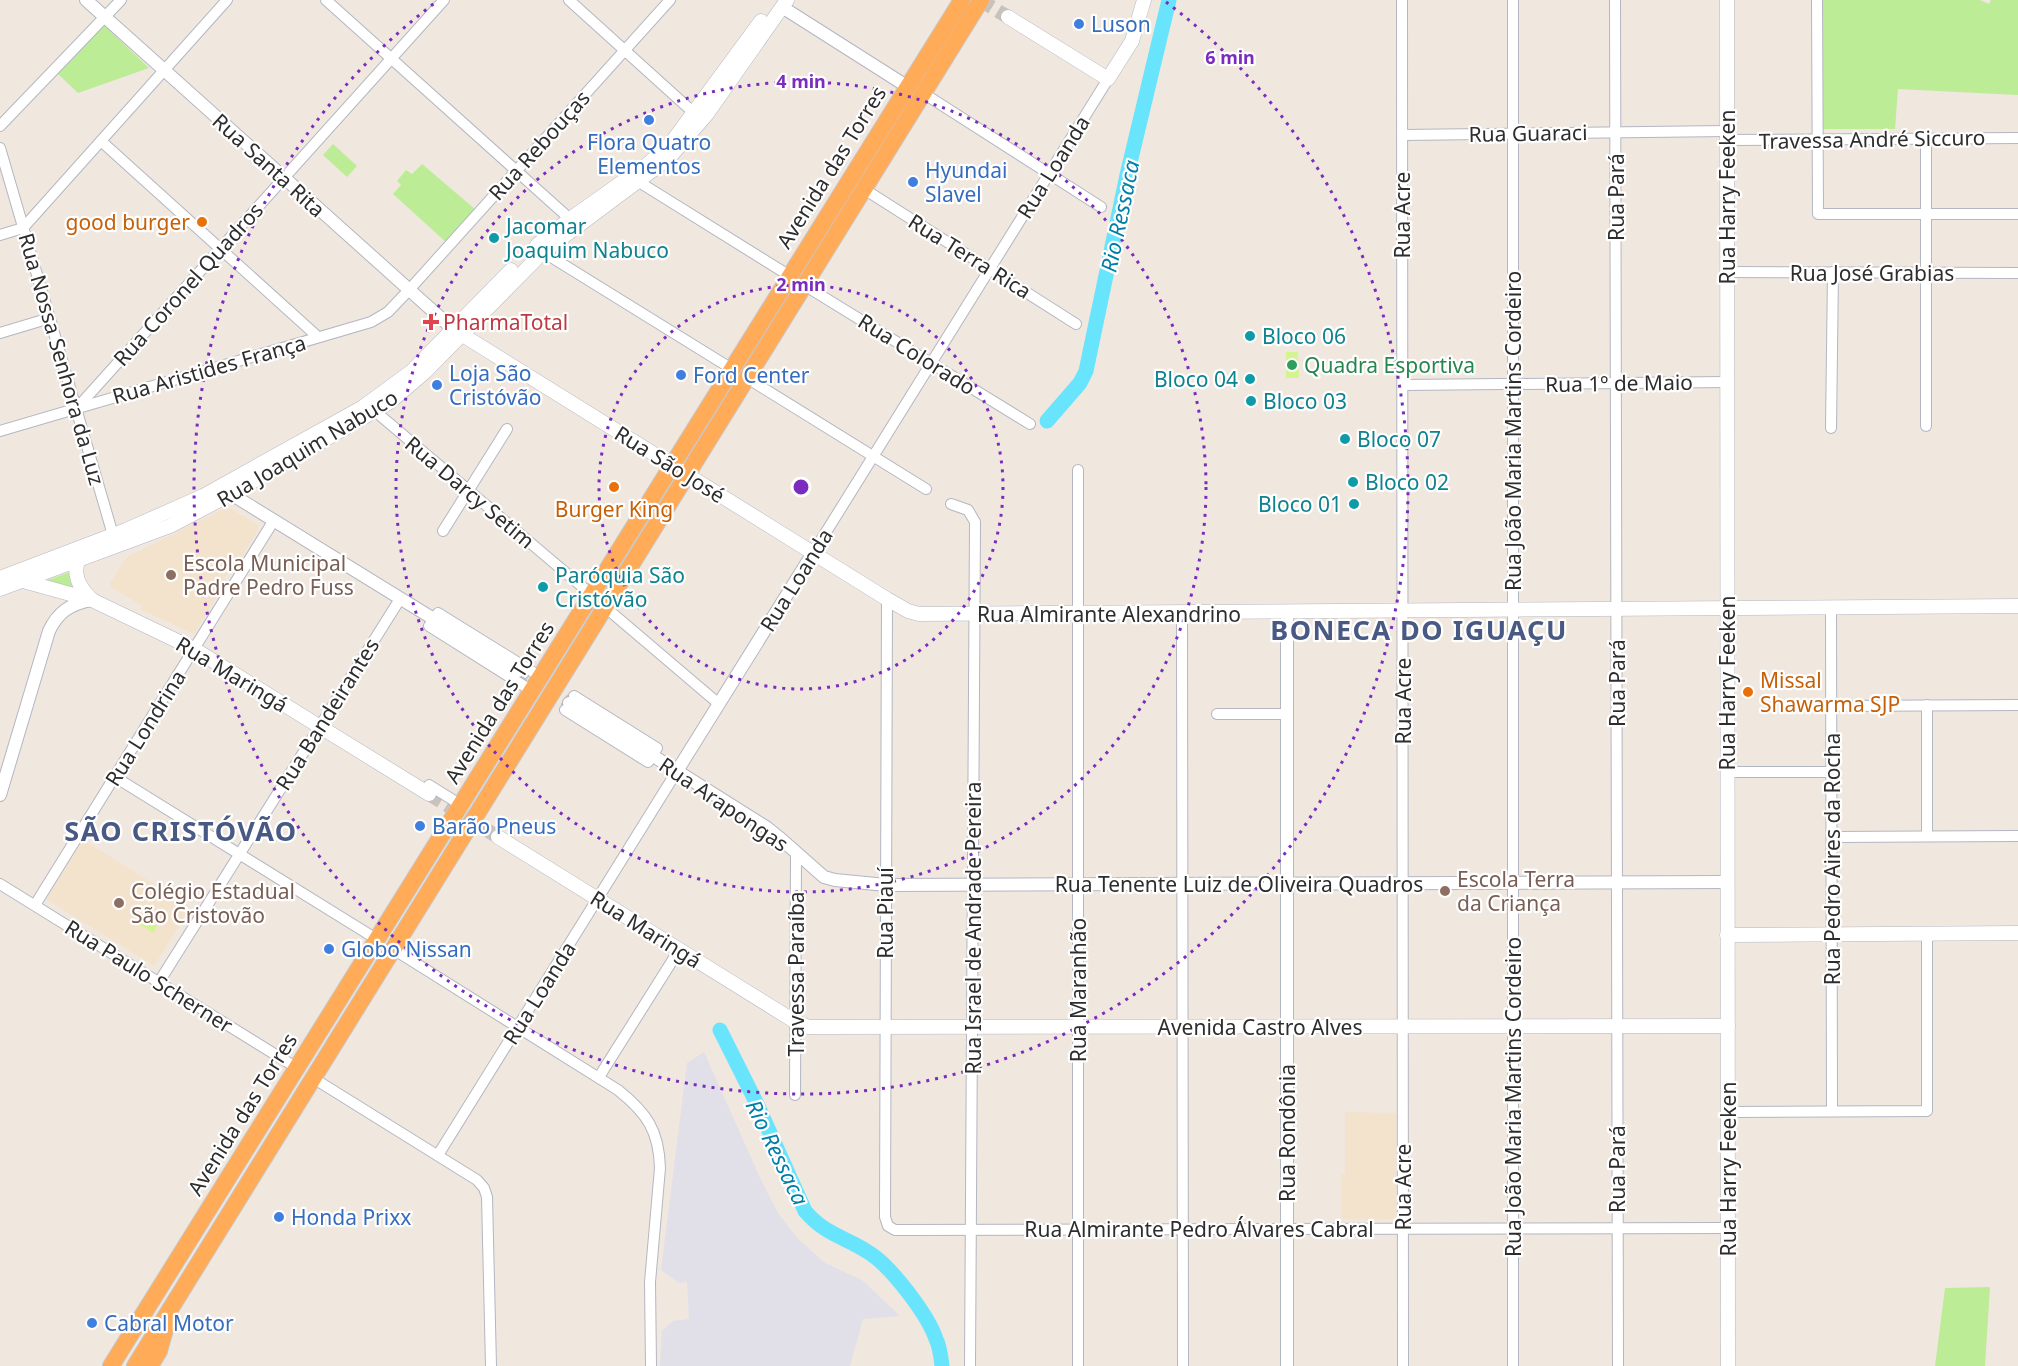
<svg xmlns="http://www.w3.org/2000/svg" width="2018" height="1366" viewBox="0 0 2018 1366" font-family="'Noto Sans',sans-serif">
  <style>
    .industrial { fill: #e1e0e8 }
    .education { fill: #f3e3cd }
    .green { fill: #bcec96 }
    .pitch { fill: #d4f491 }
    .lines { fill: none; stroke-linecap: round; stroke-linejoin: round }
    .river { stroke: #68e4fc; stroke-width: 15 }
    .tertiary-tunnel { stroke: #c9c2bb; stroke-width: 12; stroke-dasharray: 12 6; stroke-linecap: butt }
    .secondary-tunnel { stroke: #c9c2bb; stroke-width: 14; stroke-dasharray: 14 7; stroke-linecap: butt }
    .minor-casing { stroke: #b3b7c2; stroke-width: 12 }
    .tertiary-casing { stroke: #b3b7c2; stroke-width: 14 }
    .secondary-casing { stroke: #b3b7c2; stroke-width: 15 }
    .trunk-casing { stroke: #c8c8c8; stroke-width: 18 }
    .minor { stroke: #fff; stroke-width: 10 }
    .tertiary { stroke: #fff; stroke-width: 12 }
    .secondary { stroke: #fff; stroke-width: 14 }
    .trunk { stroke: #ffab58; stroke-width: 16 }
    .ring { fill: none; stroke: #7b2cbf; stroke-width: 3; stroke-dasharray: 3 6 }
    .shop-dot { fill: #3f7fe0; stroke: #fff; stroke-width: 2 }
    .food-dot { fill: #e8710a; stroke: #fff; stroke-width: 2 }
    .culture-dot { fill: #0f9aa8; stroke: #fff; stroke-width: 2 }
    .health-dot { fill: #e0444e; stroke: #fff; stroke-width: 2 }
    .leisure-dot { fill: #2e9e5b; stroke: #fff; stroke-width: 2 }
    .education-dot { fill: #8d6e63; stroke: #fff; stroke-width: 2 }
    .labels { text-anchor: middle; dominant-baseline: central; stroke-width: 4.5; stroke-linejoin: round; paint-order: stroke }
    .shop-label { font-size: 21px; fill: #366cbe; stroke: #fff; text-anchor: start }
    .street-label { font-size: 21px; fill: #2d2d2d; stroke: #fff }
    .food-label { font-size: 21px; fill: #c56008; stroke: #fff; text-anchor: end }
    .culture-label { font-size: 21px; fill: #0d838f; stroke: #fff; text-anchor: start }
    .health-label { font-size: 21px; fill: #be3a42; stroke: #fff; text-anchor: start }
    .leisure-label { font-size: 21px; fill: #27864d; stroke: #fff; text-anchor: start }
    .education-label { font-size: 21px; fill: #785e54; stroke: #fff; text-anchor: start }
    .water-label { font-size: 22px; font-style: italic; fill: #017fa7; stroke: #fff }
    .district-label { font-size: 27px; font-weight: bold; letter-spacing: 1.5px; fill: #485984; stroke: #fff }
    .centre { fill: #7b2cbf; stroke: #fff; stroke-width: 3 }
    .ring-label { font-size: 18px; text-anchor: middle; font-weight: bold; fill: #7b2cbf; stroke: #fff; stroke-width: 4.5; stroke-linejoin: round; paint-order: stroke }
  </style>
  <rect width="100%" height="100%" fill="#f0e7df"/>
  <!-- industrial -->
  <polygon class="industrial" points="704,1052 761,1180 778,1213 797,1238 825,1263 862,1280 900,1316 863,1319 850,1366 660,1366 662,1331 673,1321 689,1319 687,1282 679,1283 661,1270 687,1063"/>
  <!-- education -->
  <g class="education">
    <polygon points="226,508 231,509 258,525 258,530 236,566 231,568 215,594 216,598 194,634 140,609 142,606 111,587 110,583 127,557"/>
    <polygon points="83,840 191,907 154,966 46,899"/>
    <polygon points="1345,1112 1396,1113 1396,1219 1341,1219 1341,1175 1345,1174"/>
  </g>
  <!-- green -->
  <g class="green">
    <polygon points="1821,0 1980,0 1989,4 1991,0 2018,0 2018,95 1898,89 1895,129 1821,129"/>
    <polygon points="103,24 149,68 78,93 57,73"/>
    <polygon points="333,144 357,166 347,177 323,155"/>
    <polygon points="422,164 476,210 447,243 393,194 401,185 397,181 406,170 412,174"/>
    <polygon points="73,571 75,592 42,582"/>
    <polygon points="1990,1287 1985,1366 1935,1366 1945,1288"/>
  </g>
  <!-- pitch -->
  <g class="pitch">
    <polygon points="1286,352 1298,352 1299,378 1286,378"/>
    <polygon points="143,917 157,926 153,933 139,924"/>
  </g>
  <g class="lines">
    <!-- river -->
    <g class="river">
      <polyline points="1047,421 1080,383 1086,371 1127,175 1169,0"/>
      <path d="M720,1030l37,74 48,107c21,25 42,26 66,43 21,14 57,61 65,85 4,8 5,18 6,27"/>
    </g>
    <!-- tertiary-tunnel -->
    <polyline class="tertiary-tunnel" points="518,671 569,703"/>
    <!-- secondary-tunnel -->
    <g class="secondary-tunnel">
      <polyline points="980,0 1008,17"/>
      <polyline points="429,794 498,837"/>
    </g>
    <!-- minor casing -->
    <g class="minor-casing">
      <g id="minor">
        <polyline points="326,0 570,219"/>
        <polyline points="569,0 694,113"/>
        <polyline points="1402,0 1403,1366"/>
        <polyline points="1615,0 1618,1366"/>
        <polyline points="1817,0 1818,214 2018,214"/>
        <polyline points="923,93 1101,207"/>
        <polyline points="0,126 121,0"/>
        <polyline points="1402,135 1727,131"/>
        <polyline points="1926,139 1926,426"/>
        <polyline points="1727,140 2018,138"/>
        <polyline points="101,141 318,337"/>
        <polyline points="0,148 113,535"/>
        <polyline points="639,182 790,276"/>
        <polyline points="864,189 1076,324"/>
        <polyline points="0,235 23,228 227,0"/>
        <polyline points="543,252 732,369"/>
        <polyline points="1727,272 2018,273"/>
        <polyline points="804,285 1030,424"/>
        <polyline points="0,333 50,318"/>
        <polyline points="747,378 926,489"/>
        <polyline points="1403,385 1727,382"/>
        <polyline points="77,408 444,0"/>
        <polyline points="376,412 592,595"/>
        <polyline points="1831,428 1833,272"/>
        <polyline points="0,431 371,322 388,312 409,290 670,0"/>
        <polyline points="951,504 968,510 975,522 970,1366"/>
        <polyline points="443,531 507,429"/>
        <polyline points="813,553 1108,79"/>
        <polyline points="887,599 885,1217 888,1226 895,1230 1728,1228"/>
        <polyline points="605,607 719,704"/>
        <polyline points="1831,608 1832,1111"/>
        <polyline points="1182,613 1183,1366"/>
        <polyline points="532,691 429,626 438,613 541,677"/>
        <polyline points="1927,705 1927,836"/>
        <polyline points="1832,706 2018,705"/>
        <polyline points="565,710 648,762 657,748 574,696"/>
        <polyline points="1217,714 1287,714"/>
        <polyline points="1727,772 1832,772"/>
        <polyline points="115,777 378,940"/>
        <polyline points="429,785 461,805"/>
        <polyline points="1832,837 2018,836"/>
        <polyline points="0,884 297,1068"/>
        <polyline points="35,905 274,520"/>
        <path d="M393,949l225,141c29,23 41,41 42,78l-10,114 1,84"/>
        <polyline points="159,982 400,599"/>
        <polyline points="599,1077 679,950"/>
        <polyline points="313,1078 477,1180 484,1188 487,1197 491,1366"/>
        <polyline points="795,1095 796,853"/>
        <polyline points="1728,1112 1927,1111 1927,933"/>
        <polyline points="438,1155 677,771"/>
        <polyline points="1078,1366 1078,470"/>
        <polyline points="1513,1366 1513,0"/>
      </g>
    </g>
    <!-- tertiary casing -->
    <g class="tertiary-casing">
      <g id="tertiary">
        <polyline points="86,0 453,329"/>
        <polyline points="782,7 908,87"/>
        <polyline points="231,494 518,671"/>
        <polyline points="1287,612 1287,1366"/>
        <polyline points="569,703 766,827 781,839 824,877 835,880 886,885 1727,882"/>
        <polyline points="677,771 813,553"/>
        <path d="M0,795l49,-164c9,-19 21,-27 42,-31"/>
      </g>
    </g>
    <!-- secondary casing -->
    <g class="secondary-casing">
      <g id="secondary">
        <polyline points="1727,0 1728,1366"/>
        <polyline points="1008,17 1108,79 1132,41 1144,0"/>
        <polyline points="537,245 570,219 649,163 672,142 761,21"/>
        <polyline points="453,329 887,599 908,611 919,614 2018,606"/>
        <path d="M80,556c-9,18 -1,31 12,44"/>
        <polyline points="0,578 126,530 203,496 363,407 412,371 511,270"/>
        <polyline points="23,581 92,600 194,649 429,794"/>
        <polyline points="0,589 170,526 231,494 390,402 425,372 543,252 669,158 707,114 787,0"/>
        <polyline points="498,837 794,1021 809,1027 1728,1026"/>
        <polyline points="1727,935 2018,933"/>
      </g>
    </g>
    <!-- trunk casing -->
    <g class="trunk-casing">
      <g id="trunk">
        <polyline points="111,1366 962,0"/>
        <polyline points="135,1366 981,0"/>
        <polyline points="150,1366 159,1351 166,1326"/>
      </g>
    </g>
    <!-- minor -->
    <use href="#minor" class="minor"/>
    <!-- tertiary -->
    <use href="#tertiary" class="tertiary"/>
    <!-- secondary -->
    <use href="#secondary" class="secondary"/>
    <!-- trunk -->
    <use href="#trunk" class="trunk"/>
  </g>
  <!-- distance rings -->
  <g class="ring">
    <circle cx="801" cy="487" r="202"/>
    <circle cx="801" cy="487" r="405"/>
    <path d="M1166 2A607 607 0 1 1 436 2"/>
  </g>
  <!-- markers -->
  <g class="shop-dot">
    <circle cx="1079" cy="24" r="6"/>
    <circle cx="649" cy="120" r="6"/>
    <circle cx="913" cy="182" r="6"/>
    <circle cx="681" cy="375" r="6"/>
    <circle cx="437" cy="385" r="6"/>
    <circle cx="420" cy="826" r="6"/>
    <circle cx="329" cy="949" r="6"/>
    <circle cx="279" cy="1217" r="6"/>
    <circle cx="92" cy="1323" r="6"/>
  </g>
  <g class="food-dot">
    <circle cx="202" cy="222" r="6"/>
    <circle cx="614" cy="487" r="6"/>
    <circle cx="1748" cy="692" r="6"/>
  </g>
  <g class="culture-dot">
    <circle cx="494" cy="238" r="6"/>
    <circle cx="1250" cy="336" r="6"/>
    <circle cx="1250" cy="379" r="6"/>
    <circle cx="1251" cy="401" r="6"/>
    <circle cx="1345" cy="439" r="6"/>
    <circle cx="1353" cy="482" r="6"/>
    <circle cx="1354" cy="504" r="6"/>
    <circle cx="543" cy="587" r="6"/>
  </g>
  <path class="health-dot" d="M428 313h6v6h6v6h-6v6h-6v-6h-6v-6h6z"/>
  <circle class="leisure-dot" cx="1292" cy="365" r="6"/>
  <g class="education-dot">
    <circle cx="171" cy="575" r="6"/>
    <circle cx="1445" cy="891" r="6"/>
    <circle cx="119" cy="903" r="6"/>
  </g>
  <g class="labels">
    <!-- shop labels -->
    <g class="shop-label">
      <text x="1091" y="24">Luson</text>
      <text x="649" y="142" text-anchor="middle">Flora Quatro<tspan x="649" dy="24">Elementos</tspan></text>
      <text x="925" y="170">Hyundai<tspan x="925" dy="24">Slavel</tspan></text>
      <text x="449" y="373">Loja São<tspan x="449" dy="24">Cristóvão</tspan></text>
      <text x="693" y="375">Ford Center</text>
      <text x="432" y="826">Barão Pneus</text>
      <text x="341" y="949">Globo Nissan</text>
      <text x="291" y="1217">Honda Prixx</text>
      <text x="104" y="1323">Cabral Motor</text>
    </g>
    <!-- street labels -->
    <g class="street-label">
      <text transform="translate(1528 133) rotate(-1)">Rua Guaraci</text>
      <text transform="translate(1872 139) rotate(-1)">Travessa André Siccuro</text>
      <text transform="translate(539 145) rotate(-48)">Rua Rebouças</text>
      <text transform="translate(269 165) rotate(42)">Rua Santa Rita</text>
      <text transform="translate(831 167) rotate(-58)">Avenida das Torres</text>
      <text transform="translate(1053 167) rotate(-58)">Rua Loanda</text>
      <text transform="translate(1616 197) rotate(-90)">Rua Pará</text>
      <text transform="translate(1727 197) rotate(-90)">Rua Harry Feeken</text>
      <text transform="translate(1402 215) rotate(-90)">Rua Acre</text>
      <text transform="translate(970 256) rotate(32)">Rua Terra Rica</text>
      <text x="1872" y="273">Rua José Grabias</text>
      <text transform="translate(188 284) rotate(-48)">Rua Coronel Quadros</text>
      <text transform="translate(917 354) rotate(32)">Rua Colorado</text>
      <text transform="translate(62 359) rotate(74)">Rua Nossa Senhora da Luz</text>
      <text transform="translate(209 369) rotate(-16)">Rua Aristides França</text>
      <text transform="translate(1619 383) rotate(-1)">Rua 1º de Maio</text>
      <text transform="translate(1513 431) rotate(-90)">Rua João Maria Martins Cordeiro</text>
      <text transform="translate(307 448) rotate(-31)">Rua Joaquim Nabuco</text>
      <text transform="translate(670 464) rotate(32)">Rua São José</text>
      <text transform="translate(470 492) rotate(40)">Rua Darcy Setim</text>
      <text transform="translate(796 580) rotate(-58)">Rua Loanda</text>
      <text x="1109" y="614">Rua Almirante Alexandrino</text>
      <text transform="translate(232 674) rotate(31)">Rua Maringá</text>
      <text transform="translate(1617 683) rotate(-90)">Rua Pará</text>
      <text transform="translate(1727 683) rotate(-90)">Rua Harry Feeken</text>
      <text transform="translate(1403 701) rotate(-90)">Rua Acre</text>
      <text transform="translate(499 702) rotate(-58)">Avenida das Torres</text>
      <text transform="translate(327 714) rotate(-58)">Rua Bandeirantes</text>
      <text transform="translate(145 728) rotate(-58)">Rua Londrina</text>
      <text transform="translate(724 804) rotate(34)">Rua Arapongas</text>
      <text transform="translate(1832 859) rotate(-90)">Rua Pedro Aires da Rocha</text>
      <text x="1239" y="884">Rua Tenente Luiz de Oliveira Quadros</text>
      <text transform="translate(885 913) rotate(-90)">Rua Piauí</text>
      <text transform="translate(973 928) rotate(-90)">Rua Israel de Andrade Pereira</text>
      <text transform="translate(646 929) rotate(32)">Rua Maringá</text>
      <text transform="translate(796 974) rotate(-90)">Travessa Paraíba</text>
      <text transform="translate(149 976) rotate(32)">Rua Paulo Scherner</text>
      <text transform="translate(1078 990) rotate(-90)">Rua Maranhão</text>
      <text transform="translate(539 993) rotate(-58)">Rua Loanda</text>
      <text x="1260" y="1027">Avenida Castro Alves</text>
      <text transform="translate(1513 1097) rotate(-90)">Rua João Maria Martins Cordeiro</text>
      <text transform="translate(242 1114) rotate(-58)">Avenida das Torres</text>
      <text transform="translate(1287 1133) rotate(-90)">Rua Rondônia</text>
      <text transform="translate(1617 1169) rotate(-90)">Rua Pará</text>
      <text transform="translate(1728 1169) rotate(-90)">Rua Harry Feeken</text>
      <text transform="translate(1403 1187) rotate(-90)">Rua Acre</text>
      <text x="1199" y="1229">Rua Almirante Pedro Álvares Cabral</text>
    </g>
    <!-- food labels -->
    <g class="food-label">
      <text x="190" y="222">good burger</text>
      <text x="614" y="509" text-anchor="middle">Burger King</text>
      <text x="1760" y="680" text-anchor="start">Missal<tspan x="1760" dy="24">Shawarma SJP</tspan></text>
    </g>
    <!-- culture labels -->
    <g class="culture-label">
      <text x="506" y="226">Jacomar<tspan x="506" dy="24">Joaquim Nabuco</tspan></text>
      <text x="1262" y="336">Bloco 06</text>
      <text x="1238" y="379" text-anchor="end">Bloco 04</text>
      <text x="1263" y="401">Bloco 03</text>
      <text x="1357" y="439">Bloco 07</text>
      <text x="1365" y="482">Bloco 02</text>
      <text x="1342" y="504" text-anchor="end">Bloco 01</text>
      <text x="555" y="575">Paróquia São<tspan x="555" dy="24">Cristóvão</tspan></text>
    </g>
    <!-- health labels -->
    <g class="health-label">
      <text x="443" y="322">PharmaTotal</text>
    </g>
    <!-- leisure labels -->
    <g class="leisure-label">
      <text x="1304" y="365">Quadra Esportiva</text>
    </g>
    <!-- education labels -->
    <g class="education-label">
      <text x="183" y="563">Escola Municipal<tspan x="183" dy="24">Padre Pedro Fuss</tspan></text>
      <text x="1457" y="879">Escola Terra<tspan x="1457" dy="24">da Criança</tspan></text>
      <text x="131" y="891">Colégio Estadual<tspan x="131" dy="24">São Cristovão</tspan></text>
    </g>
    <!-- water labels -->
    <g class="water-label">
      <text transform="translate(1119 216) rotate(-78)">Rio Ressaca</text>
      <text transform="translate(778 1152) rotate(64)">Rio Ressaca</text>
    </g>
    <!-- district labels -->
    <g class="district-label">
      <text x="1419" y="629">BONECA DO IGUAÇU</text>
      <text x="181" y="830">SÃO CRISTÓVÃO</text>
    </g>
  </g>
  <circle cx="801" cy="487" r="9" class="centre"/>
  <g class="ring-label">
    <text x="1230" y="64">6 min</text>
    <text x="801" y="88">4 min</text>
    <text x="801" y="291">2 min</text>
  </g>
</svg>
